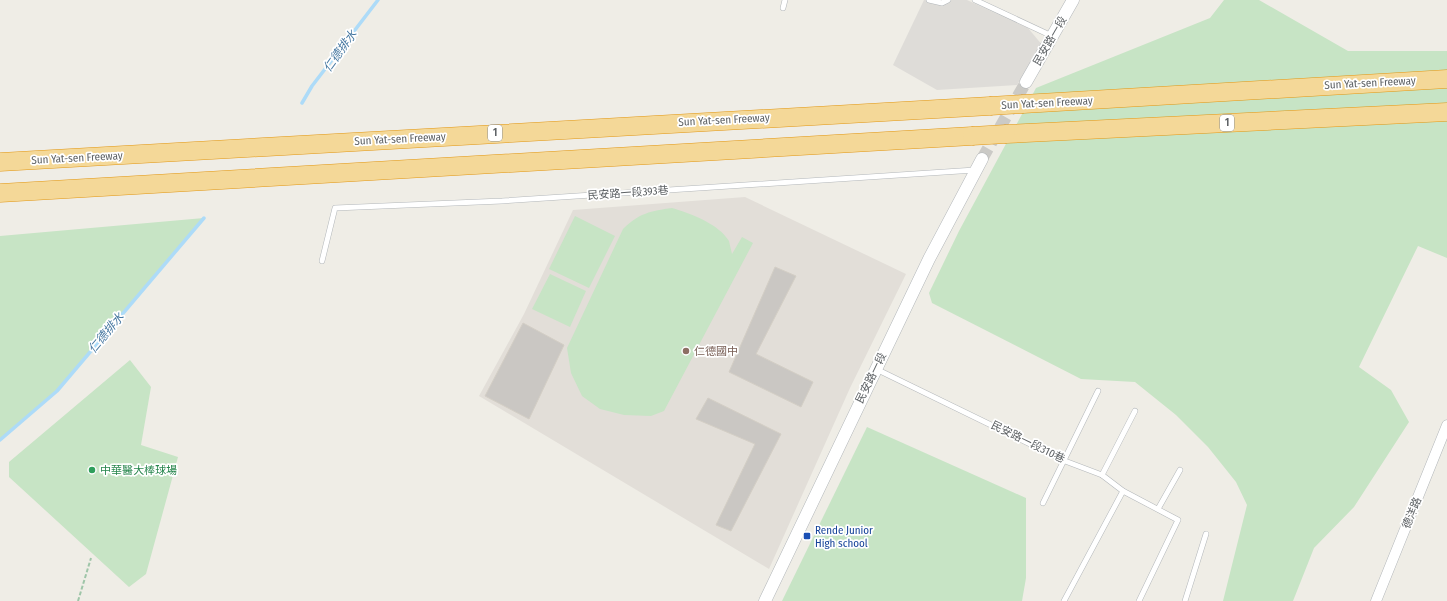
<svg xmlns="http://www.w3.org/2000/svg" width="1447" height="601" viewBox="0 0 1447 601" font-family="'Fira Sans Condensed','Noto Sans TC',sans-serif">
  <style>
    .industrial { fill: #dedcd8 }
    .education { fill: #e2ded8 }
    .green { fill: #c7e4c5 }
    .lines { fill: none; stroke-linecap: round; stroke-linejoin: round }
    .stream { stroke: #addbf8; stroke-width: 3.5 }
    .building { fill: #cac7c3; stroke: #d3cec5 }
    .tertiary-tunnel { stroke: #cbcac6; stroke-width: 12; stroke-dasharray: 12 6; stroke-linecap: butt }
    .service-casing { stroke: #b3b7ba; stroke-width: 6 }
    .minor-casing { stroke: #b3b7ba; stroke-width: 11 }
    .tertiary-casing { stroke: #b3b7ba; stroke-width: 13 }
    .motorway-casing { stroke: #e29713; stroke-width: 19 }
    .path { stroke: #9ec5a8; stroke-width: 2; stroke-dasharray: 4 2; stroke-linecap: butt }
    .service { stroke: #fff; stroke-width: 5 }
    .minor { stroke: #fff; stroke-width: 10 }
    .tertiary { stroke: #fff; stroke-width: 12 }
    .motorway { stroke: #f4d898; stroke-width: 18 }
    .motorway-bridge-casing { stroke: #e29713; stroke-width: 19; stroke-linecap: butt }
    .motorway-bridge { stroke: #f4d898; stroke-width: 18 }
    .education-dot { fill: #8d6e63; stroke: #fff; stroke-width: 1.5 }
    .leisure-dot { fill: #2e9e5b; stroke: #fff; stroke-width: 1.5 }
    .transit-dot { fill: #1a4fb4; stroke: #fff; stroke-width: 1.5 }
    .labels { text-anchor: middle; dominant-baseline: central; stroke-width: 3.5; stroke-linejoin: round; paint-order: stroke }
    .shield { fill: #fff; stroke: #8e9193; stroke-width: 1 }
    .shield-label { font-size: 10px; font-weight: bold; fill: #5e6265 }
    .street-label { font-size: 11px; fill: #5e6265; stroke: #fff }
    .education-label { font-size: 11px; fill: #785e54; stroke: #fff; text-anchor: start }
    .leisure-label { font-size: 11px; fill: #27864d; stroke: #fff; text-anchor: start }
    .transit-label { font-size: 11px; fill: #164399; stroke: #fff; text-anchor: start }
    .water-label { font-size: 12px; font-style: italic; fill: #4778a1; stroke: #fff }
  </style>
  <rect width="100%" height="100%" fill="#efede6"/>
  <!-- industrial -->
  <polygon class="industrial" points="924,0 967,0 1028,28 1043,46 1017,85 937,90 893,65"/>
  <!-- education -->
  <polygon class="education" points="745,197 906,274 850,388 769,569 479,396 524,314 573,210"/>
  <!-- green -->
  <g class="green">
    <polygon points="1224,0 1259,0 1348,51 1447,51 1447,258 1418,246 1359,367 1391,390 1409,422 1354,507 1314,548 1293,601 1223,601 1247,505 1236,482 1208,447 1176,415 1135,382 1081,379 932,303 929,293 959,231 1036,88 1210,18"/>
    <path d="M672,208c18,5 47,16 57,33 1,4 2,9 3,13l10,-17 11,6 -89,168 -13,5 -27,-1 -24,-6 -18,-13 -11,-23 -4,-25 56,-119c16,-16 28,-18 49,-21z"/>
    <polygon points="575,216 615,236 589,288 549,269"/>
    <polygon points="204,218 57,391 0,440 0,236"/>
    <polygon points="550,274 586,291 570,327 532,309"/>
    <polygon points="130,360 151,387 141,445 178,457 146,574 129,587 9,477 9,462"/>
    <polygon points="867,427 1026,498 1026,578 1022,601 782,601"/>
  </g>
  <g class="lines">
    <!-- stream -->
    <g class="stream">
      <polyline points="302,103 312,86 378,0"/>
      <polyline points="0,440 57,391 204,218"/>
    </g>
  </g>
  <!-- building -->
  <g class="building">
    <polygon points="775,267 796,276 756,354 813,382 801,407 729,372"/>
    <polygon points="523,323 564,345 529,419 485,396"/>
    <polygon points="708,398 781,434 731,531 716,525 755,444 696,419"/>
  </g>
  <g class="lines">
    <!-- tertiary-tunnel -->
    <polyline class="tertiary-tunnel" points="982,159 1026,82"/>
    <!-- service casing -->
    <g class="service-casing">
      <g id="service">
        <polyline points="929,0 942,3 948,0"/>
        <polyline points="975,0 1052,36"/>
        <polyline points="783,8 785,0"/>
        <polyline points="322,261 335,208 502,201 975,170"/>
        <polyline points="876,369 1065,461 1102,475 1123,491 1178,520 1139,601"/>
        <polyline points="1102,475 1135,411"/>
        <polyline points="1043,503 1098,391"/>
        <polyline points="1158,509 1180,470"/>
        <polyline points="1064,601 1123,491"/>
        <polyline points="1185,601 1206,534"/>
      </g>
    </g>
    <!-- minor casing -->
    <g class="minor-casing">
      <polyline id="minor" points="1376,601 1447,425"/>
    </g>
    <!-- tertiary casing -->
    <g class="tertiary-casing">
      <g id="tertiary">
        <polyline points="1026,82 1073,0"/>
        <polyline points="765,601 929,259 982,159"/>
      </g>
    </g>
    <!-- motorway casing -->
    <g class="motorway-casing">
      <g id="motorway">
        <polyline points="1023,104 1447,79"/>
        <polyline points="1006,134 1447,112"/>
        <polyline points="0,162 990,106"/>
        <polyline points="0,193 972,136"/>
      </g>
    </g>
    <!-- path -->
    <polyline class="path" points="78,601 91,558"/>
    <!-- service -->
    <use href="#service" class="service"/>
    <!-- minor -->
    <use href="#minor" class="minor"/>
    <!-- tertiary -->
    <use href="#tertiary" class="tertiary"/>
    <!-- motorway -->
    <use href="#motorway" class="motorway"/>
    <!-- motorway-bridge casing -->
    <g class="motorway-bridge-casing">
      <g id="motorway-bridge">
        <polyline points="990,106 1023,104"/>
        <polyline points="972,136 1006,134"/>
      </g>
    </g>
    <!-- motorway-bridge -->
    <use href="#motorway-bridge" class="motorway-bridge"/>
  </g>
  <!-- markers -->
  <circle class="education-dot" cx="686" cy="351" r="4"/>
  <circle class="leisure-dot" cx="92" cy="470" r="4"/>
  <rect class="transit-dot" x="803" y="532" width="8" height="8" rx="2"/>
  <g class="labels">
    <!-- shield labels -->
    <g class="shield">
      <rect x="1220" y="115" width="14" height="16" rx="3"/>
      <rect x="488" y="125" width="14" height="16" rx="3"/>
    </g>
    <g class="shield-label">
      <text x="1227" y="123">1</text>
      <text x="495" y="133">1</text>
    </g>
    <!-- street labels -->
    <g class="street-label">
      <text transform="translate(1050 41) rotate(-60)">民安路一段</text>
      <text transform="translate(1370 83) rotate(-3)">Sun Yat-sen Freeway</text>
      <text transform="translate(1047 103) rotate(-3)">Sun Yat-sen Freeway</text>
      <text transform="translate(724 120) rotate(-3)">Sun Yat-sen Freeway</text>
      <text transform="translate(400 139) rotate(-3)">Sun Yat-sen Freeway</text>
      <text transform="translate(77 158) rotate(-3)">Sun Yat-sen Freeway</text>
      <text transform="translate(628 193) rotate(-4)">民安路一段393巷</text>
      <text transform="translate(871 378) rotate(-64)">民安路一段</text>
      <text transform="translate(1028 442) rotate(26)">民安路一段310巷</text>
      <text transform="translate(1412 513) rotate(-68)">德洋路</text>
    </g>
    <!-- education labels -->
    <g class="education-label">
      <text x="694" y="351">仁德國中</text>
    </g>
    <!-- leisure labels -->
    <g class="leisure-label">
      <text x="100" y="470">中華醫大棒球場</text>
    </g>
    <!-- transit labels -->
    <g class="transit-label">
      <text x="815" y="530">Rende Junior<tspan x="815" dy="13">High school</tspan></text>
    </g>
    <!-- water labels -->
    <g class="water-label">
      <text transform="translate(340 51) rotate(-54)">仁德排水</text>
      <text transform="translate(106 333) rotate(-50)">仁德排水</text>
    </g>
  </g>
</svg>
